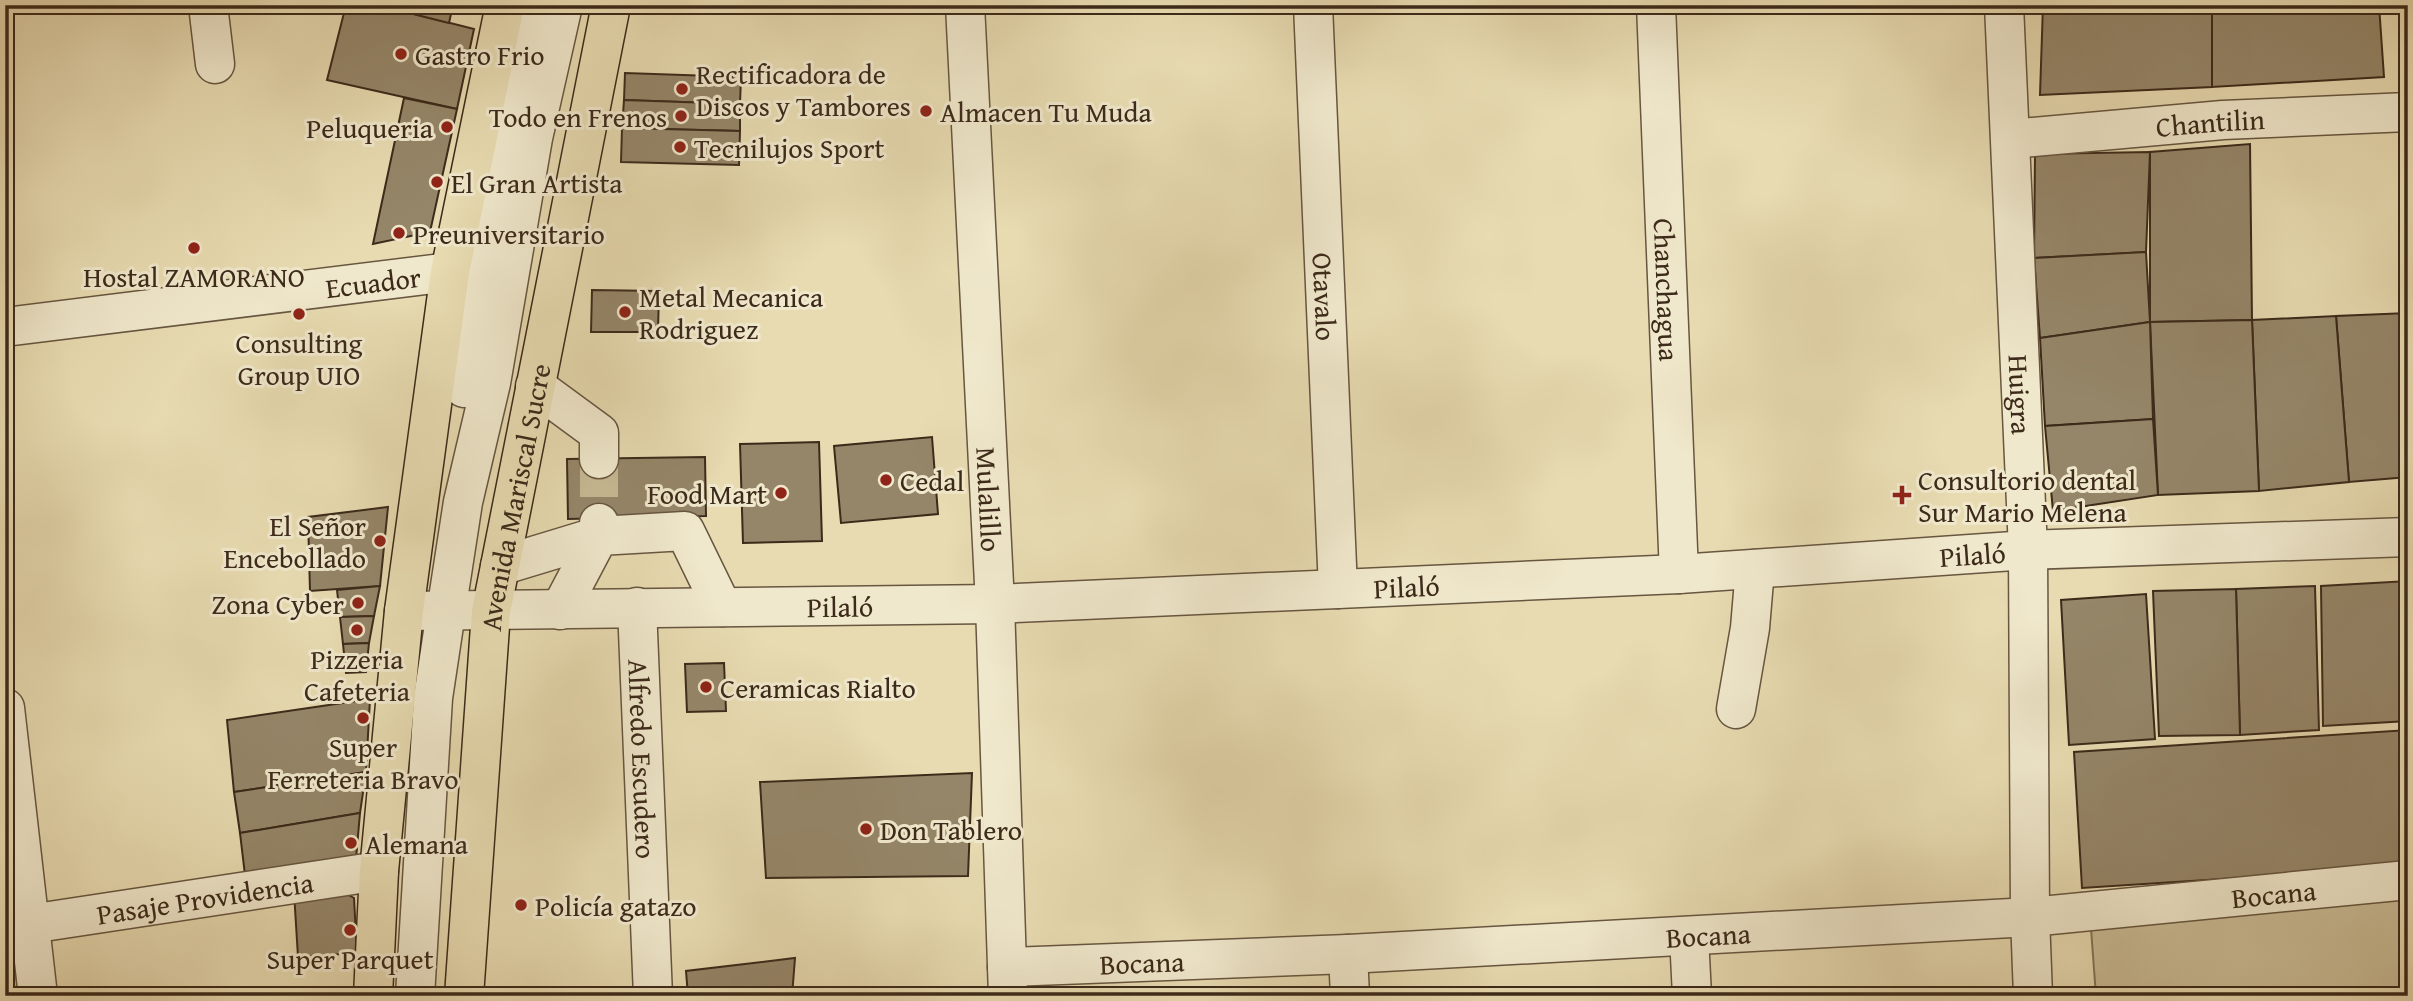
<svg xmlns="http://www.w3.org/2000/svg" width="2413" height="1001" viewBox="0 0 2413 1001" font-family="'Gentium Book Plus',serif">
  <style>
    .green { fill: #cbbd97; stroke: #847458; stroke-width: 2 }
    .building { fill: #958669; stroke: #3c2a1a; stroke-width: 2 }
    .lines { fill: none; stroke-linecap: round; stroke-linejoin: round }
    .minor-tunnel { stroke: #c6b893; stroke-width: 38; stroke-dasharray: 38 19; stroke-linecap: butt }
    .minor-casing { stroke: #675640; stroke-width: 41 }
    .major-casing { stroke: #3c2a1a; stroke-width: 41 }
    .minor { stroke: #f0e8cc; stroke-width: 38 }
    .major { stroke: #e8dbb1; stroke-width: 38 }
    .poi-dot { fill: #8f2418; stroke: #f0e8cc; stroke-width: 2.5 }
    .labels { text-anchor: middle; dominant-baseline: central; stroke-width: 6; stroke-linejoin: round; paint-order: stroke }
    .poi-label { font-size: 28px; fill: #3c2a1a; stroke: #f0e8cc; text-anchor: start }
    .street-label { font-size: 28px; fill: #3c2a1a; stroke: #f0e8cc }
  </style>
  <rect width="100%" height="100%" fill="#e8dbb1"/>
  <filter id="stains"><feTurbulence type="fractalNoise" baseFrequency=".00286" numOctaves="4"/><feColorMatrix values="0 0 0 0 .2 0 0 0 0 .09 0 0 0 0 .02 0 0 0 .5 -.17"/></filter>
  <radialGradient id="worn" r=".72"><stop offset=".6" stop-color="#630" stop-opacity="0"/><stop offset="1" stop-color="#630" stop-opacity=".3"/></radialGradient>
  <!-- green -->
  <g class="green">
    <polygon points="2408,888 2408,996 2096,996 2090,915"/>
    <polygon points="5,900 19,996 5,996"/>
  </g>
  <!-- building -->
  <g class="building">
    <polygon points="346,5 379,5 474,29 457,109 327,80"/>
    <polygon points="402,5 453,5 449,23 401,11"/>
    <polygon points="2043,5 2212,5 2212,87 2040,95"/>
    <polygon points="2212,5 2379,5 2384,77 2212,87"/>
    <polygon points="625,73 741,77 740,104 624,100"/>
    <polygon points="404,98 457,109 430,232 373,244"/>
    <polygon points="624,100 740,104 740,131 622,128"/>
    <polygon points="622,128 740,131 739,165 621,162"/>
    <polygon points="2250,144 2252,320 2150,322 2150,152"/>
    <polygon points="2150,152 2146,252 2034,258 2035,154"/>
    <polygon points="2146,252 2150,322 2040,338 2034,258"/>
    <polygon points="592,290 659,291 658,332 591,332"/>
    <polygon points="2408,313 2408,477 2349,482 2336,316"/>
    <polygon points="2336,316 2349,482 2259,491 2252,320"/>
    <polygon points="2252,320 2259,491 2158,495 2150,322"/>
    <polygon points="2150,322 2153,419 2045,426 2040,338"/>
    <polygon points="2153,419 2158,495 2053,511 2045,426"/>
    <polygon points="932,437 938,514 841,523 834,446"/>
    <polygon points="819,442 822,541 743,543 740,444"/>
    <polygon points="705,457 706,516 568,519 567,459"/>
    <polygon points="388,507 380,586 310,591 308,517"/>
    <polygon points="2408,581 2408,721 2323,726 2321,586"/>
    <polygon points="380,586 374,616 340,617 337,590"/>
    <polygon points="2315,586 2319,730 2240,735 2236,589"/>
    <polygon points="2236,589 2240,735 2159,736 2153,591"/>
    <polygon points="2146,594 2155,739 2069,745 2061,600"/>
    <polygon points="374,616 369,643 343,644 340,617"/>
    <polygon points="369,643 366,672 346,673 343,644"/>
    <polygon points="724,663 726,711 687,712 685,664"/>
    <polygon points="370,699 366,772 234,792 227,720"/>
    <polygon points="2408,730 2408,867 2082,888 2074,752"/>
    <polygon points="366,772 360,813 240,833 234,792"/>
    <polygon points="972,773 968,876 766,878 760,782"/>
    <polygon points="360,813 356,859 245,875 240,833"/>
    <polygon points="338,889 354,898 357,953 298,957 294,892"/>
    <polygon points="795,958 792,996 688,996 686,971"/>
  </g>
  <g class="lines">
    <!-- minor-tunnel -->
    <polyline class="minor-tunnel" points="599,459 599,518"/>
    <!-- minor casing -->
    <g class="minor-casing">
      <g id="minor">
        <polyline points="208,5 215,64"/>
        <path id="s1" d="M965,5l30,599 13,392"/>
        <path id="s2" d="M1313,5l25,584"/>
        <path id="s3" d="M1656,5l23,569"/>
        <path id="s4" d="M2004,5l24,545 2,367 3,79"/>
        <path id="s5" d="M2011,139l212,-19 185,-8"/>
        <path id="s6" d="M5,327l445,-55"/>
        <polyline points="535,386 599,433 599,459"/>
        <polyline points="464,388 503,123 526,5"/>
        <polyline points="500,566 599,536 599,523"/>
        <path id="s7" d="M637,607l16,389"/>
        <polyline points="560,610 599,536 685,531 722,607"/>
        <path id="s8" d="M404,611l591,-7 684,-30 349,-24 380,-13"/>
        <polyline points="5,708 38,996"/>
        <polyline points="1736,709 1750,628 1755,569"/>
        <path id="s9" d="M30,924l349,-53"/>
        <polyline points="1689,936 1692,996"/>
        <polyline points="1348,954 1350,996"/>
        <path id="s10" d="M1007,967l341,-13 682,-37 378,-37"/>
        <polyline points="415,996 433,698 446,612 463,502 491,383 533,138 563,5"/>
      </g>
    </g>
    <!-- major casing -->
    <g class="major-casing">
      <g id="major">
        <polyline points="373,996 379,871 404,611 450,272 505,5"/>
        <path id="s11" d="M464,996l27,-384 120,-607"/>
      </g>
    </g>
    <!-- minor -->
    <use href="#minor" class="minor"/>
    <!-- major -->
    <use href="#major" class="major"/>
  </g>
  <!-- markers -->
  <g class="poi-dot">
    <circle cx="401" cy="54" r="7"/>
    <circle cx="682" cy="89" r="7"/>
    <circle cx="926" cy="111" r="7"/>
    <circle cx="681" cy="116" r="7"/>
    <circle cx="447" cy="127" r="7"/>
    <circle cx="680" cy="147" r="7"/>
    <circle cx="437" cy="182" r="7"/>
    <circle cx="399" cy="233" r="7"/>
    <circle cx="194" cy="248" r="7"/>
    <circle cx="625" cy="312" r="7"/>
    <circle cx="299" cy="314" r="7"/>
    <circle cx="886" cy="480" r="7"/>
    <circle cx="781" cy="493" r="7"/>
    <path d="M1898.5 484.5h7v7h7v7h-7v7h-7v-7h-7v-7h7z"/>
    <circle cx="380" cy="541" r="7"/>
    <circle cx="358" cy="603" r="7"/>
    <circle cx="357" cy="630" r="7"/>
    <circle cx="706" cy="687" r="7"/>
    <circle cx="363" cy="718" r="7"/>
    <circle cx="866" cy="829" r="7"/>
    <circle cx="351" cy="843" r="7"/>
    <circle cx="521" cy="905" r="7"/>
    <circle cx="350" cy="930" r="7"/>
  </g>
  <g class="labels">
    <!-- poi labels -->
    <g class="poi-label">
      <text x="415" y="54">Gastro Frio</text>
      <text x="696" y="73">Rectificadora de<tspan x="696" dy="32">Discos y Tambores</tspan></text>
      <text x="940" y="111">Almacen Tu Muda</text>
      <text x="667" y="116" text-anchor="end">Todo en Frenos</text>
      <text x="433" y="127" text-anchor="end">Peluqueria</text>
      <text x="694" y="147">Tecnilujos Sport</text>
      <text x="451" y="182">El Gran Artista</text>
      <text x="413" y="233">Preuniversitario</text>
      <text x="194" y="276" text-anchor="middle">Hostal ZAMORANO</text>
      <text x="639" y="296">Metal Mecanica<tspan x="639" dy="32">Rodriguez</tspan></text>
      <text x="299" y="342" text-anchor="middle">Consulting<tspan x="299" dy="32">Group UIO</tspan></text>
      <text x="1918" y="479">Consultorio dental<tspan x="1918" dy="32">Sur Mario Melena</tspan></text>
      <text x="900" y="480">Cedal</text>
      <text x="767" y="493" text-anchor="end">Food Mart</text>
      <text x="366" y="525" text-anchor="end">El Señor<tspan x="366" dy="32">Encebollado</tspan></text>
      <text x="344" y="603" text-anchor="end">Zona Cyber</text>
      <text x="357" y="658" text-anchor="middle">Pizzeria<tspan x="357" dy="32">Cafeteria</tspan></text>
      <text x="720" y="687">Ceramicas Rialto</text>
      <text x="363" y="746" text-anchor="middle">Super<tspan x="363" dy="32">Ferreteria Bravo</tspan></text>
      <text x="880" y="829">Don Tablero</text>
      <text x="365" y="843">Alemana</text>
      <text x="535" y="905">Policía gatazo</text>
      <text x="350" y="958" text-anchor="middle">Super Parquet</text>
    </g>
    <!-- street labels -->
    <g class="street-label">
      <text stroke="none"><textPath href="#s5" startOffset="200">Chantilin</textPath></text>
      <text stroke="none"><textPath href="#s6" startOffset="371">Ecuador</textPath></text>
      <text stroke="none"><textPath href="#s3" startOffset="285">Chanchagua</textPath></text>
      <text stroke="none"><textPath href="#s2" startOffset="292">Otavalo</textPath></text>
      <text stroke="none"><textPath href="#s4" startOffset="390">Huigra</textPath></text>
      <text stroke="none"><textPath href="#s11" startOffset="502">Avenida Mariscal Sucre</textPath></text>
      <text stroke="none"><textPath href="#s1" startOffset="495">Mulalillo</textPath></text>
      <text stroke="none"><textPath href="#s8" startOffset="1570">Pilaló</textPath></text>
      <text stroke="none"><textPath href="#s8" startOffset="1003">Pilaló</textPath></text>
      <text stroke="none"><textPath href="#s8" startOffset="436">Pilaló</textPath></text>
      <text stroke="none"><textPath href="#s7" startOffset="152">Alfredo Escudero</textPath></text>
      <text stroke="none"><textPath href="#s10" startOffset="1269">Bocana</textPath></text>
      <text stroke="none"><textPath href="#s9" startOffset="177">Pasaje Providencia</textPath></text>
      <text stroke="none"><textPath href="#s10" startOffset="702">Bocana</textPath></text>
      <text stroke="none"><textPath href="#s10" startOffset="135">Bocana</textPath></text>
    </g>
  </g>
  <!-- margin -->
  <rect width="2413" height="1001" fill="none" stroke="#e8dbb1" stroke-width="28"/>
  <rect x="7" y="7" width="2399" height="987" fill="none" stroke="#3c2a1a" stroke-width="3.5"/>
  <rect x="14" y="14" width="2385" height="973" fill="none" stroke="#3c2a1a" stroke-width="2"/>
  <rect width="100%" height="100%" filter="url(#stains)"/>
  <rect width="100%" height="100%" fill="url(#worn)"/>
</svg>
